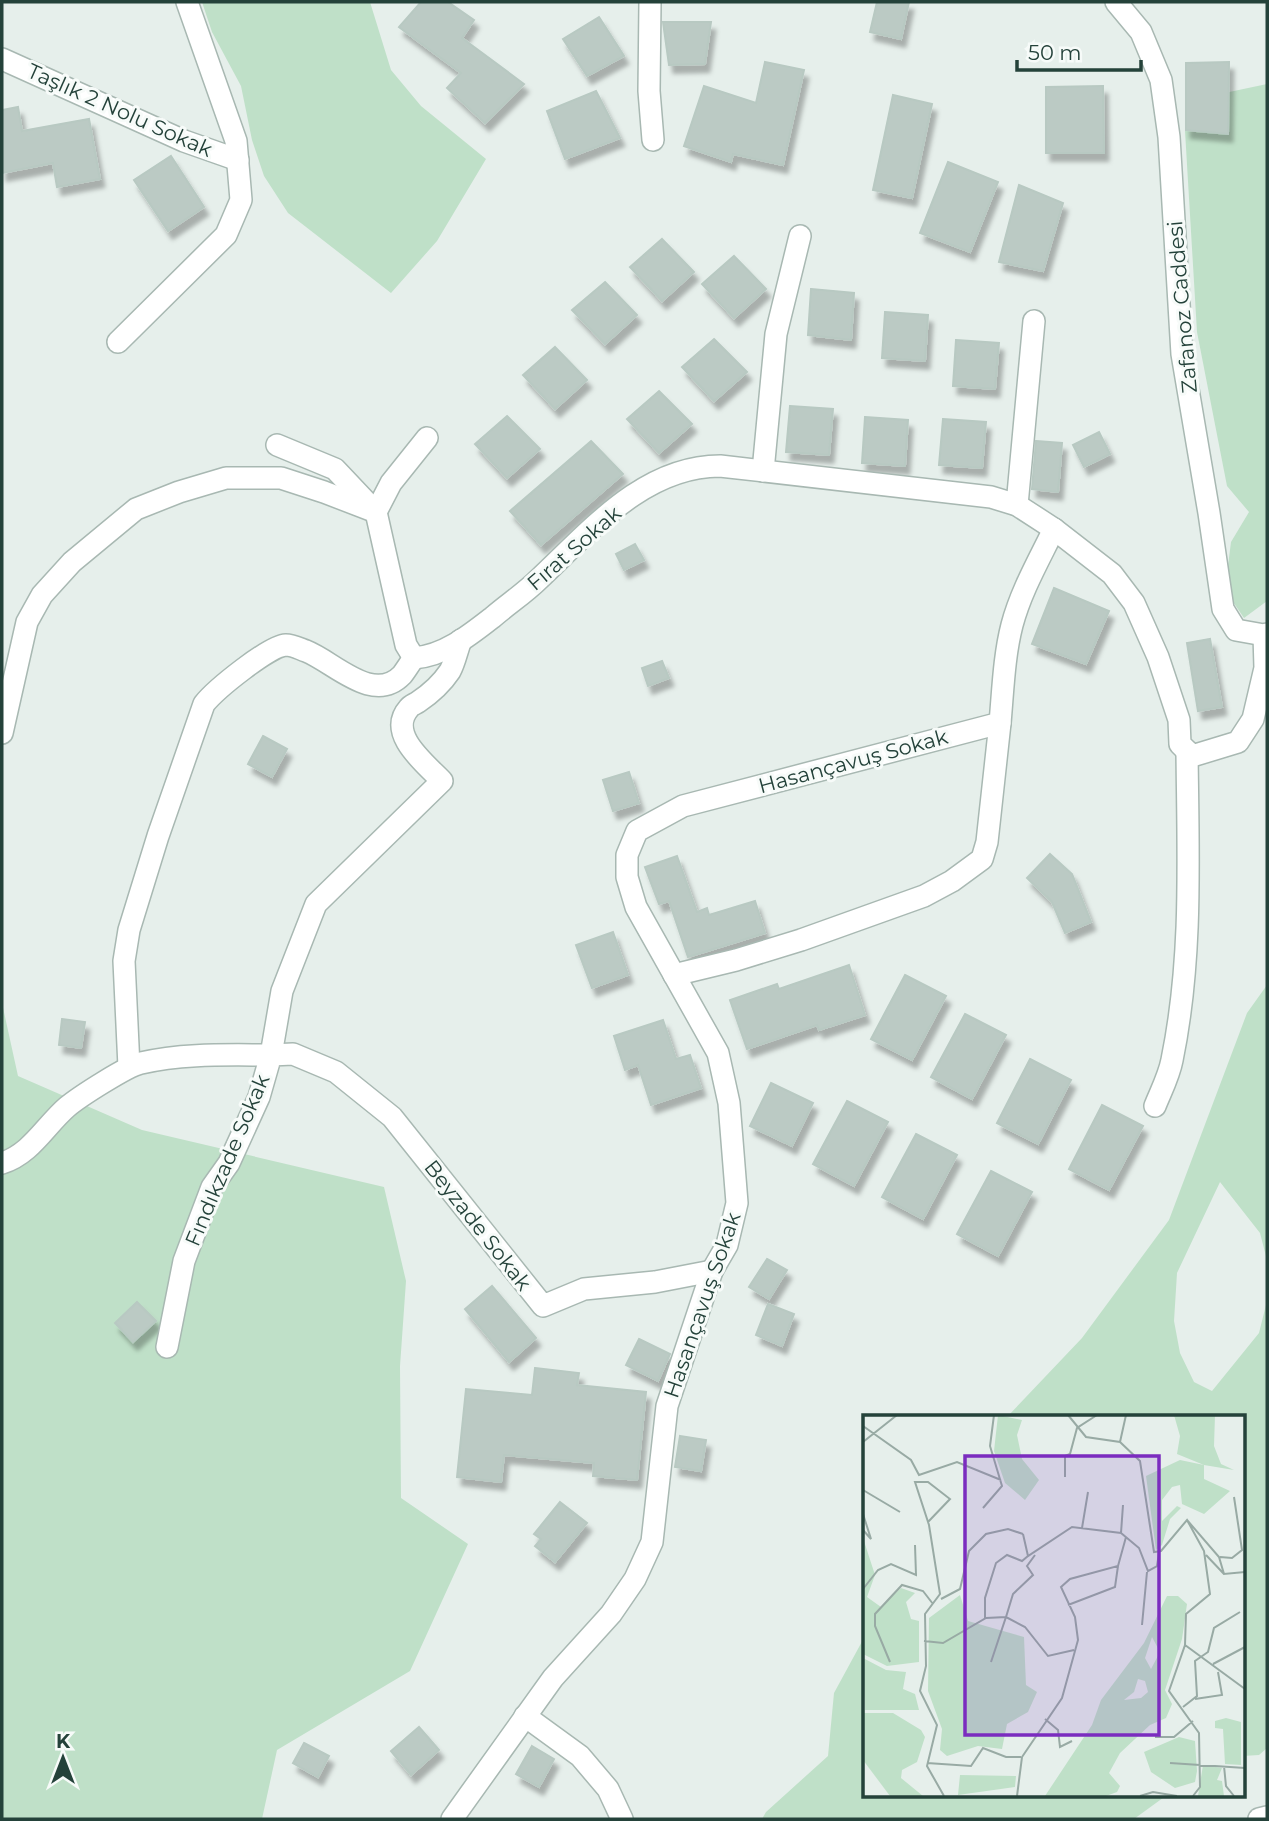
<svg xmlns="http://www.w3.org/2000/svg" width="1269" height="1821" viewBox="0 0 1269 1821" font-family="Montserrat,sans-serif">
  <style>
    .green { fill: #bfe0c8 }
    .building { fill: #bbcac4; stroke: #b8c9c2; stroke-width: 2; filter: url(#shadow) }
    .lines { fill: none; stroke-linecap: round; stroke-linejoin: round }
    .minor-casing { stroke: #a8b8b2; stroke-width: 24 }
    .minor { stroke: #fff; stroke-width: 21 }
    .labels { text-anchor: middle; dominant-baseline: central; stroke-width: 6; stroke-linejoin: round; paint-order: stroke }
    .street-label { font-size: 21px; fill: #24423a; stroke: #f7fbf9 }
    .inset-road { fill: none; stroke: #98aaa4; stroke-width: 2 }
    .view { fill: #7b2cbf; fill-opacity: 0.15; stroke: #7b2cbf; stroke-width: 3.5 }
    .inset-edge { fill: none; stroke: #24423a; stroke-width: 3.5 }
  </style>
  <defs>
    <filter id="shadow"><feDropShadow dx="4.5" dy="8" stdDeviation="2" flood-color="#0004"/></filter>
  </defs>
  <rect width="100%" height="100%" fill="#e6efeb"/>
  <!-- green -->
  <g class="green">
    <polygon points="202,2 370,2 391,70 421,106 486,159 437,241 391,293 288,213 264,176 252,140 241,86 212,32"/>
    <polygon points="1267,84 1267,601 1244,618 1225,590 1231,542 1249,512 1227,486 1197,332 1185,131 1215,95"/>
    <polygon points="1267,985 1267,1260 1260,1233 1220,1182 1177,1273 1174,1321 1180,1353 1194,1382 1212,1391 1259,1333 1267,1301 1267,1748 1259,1755 1243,1756 1243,1417 1007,1417 1082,1338 1169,1220 1247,1013"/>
    <polygon points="2,1003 18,1076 142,1130 384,1187 406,1281 400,1366 401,1498 468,1544 410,1671 277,1750 262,1819 2,1819"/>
    <polygon points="865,1636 865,1795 1167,1795 1134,1819 762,1819 766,1812 828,1756 834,1693"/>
  </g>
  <!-- building -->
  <g class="building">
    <polygon points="421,2 448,2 474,20 462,38 524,84 485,123 447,88 461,73 399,27"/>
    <polygon points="877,2 909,2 901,39 870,32"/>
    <polygon points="599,17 624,56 587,76 563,39"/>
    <polygon points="663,22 711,22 705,64 669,65"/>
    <polygon points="765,62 804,70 783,165 733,154 731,162 684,146 704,86 756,103"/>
    <polygon points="1229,62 1228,134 1186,130 1186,63"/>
    <polygon points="1103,86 1104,153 1046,153 1046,87"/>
    <polygon points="596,91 620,138 565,159 547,111"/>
    <polygon points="893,95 932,104 912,198 873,190"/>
    <polygon points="18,107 22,131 89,119 100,179 57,187 53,163 2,173 2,110"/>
    <polygon points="171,156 204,207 168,231 134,180"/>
    <polygon points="948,162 998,182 970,252 920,233"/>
    <polygon points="1019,185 1063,203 1043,271 999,262"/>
    <polygon points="662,239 694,272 662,301 630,267"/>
    <polygon points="734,256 766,289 734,318 702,284"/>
    <polygon points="605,282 637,315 605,344 572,310"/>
    <polygon points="811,289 854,293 851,340 808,335"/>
    <polygon points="885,312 928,315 925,361 882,358"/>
    <polygon points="714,339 747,372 714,401 682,367"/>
    <polygon points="956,340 999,343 995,389 953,386"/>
    <polygon points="555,347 587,380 555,409 523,375"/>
    <polygon points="659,391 692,424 659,453 627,419"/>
    <polygon points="790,406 833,409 829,455 786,452"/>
    <polygon points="507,416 540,449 507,478 475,444"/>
    <polygon points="865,417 908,420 905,466 862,463"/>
    <polygon points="943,419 986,422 982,468 939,465"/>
    <polygon points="1099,432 1110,454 1084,467 1073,445"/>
    <polygon points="591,441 623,474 541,545 510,511"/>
    <polygon points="1036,441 1062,443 1058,492 1032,489"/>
    <polygon points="635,544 644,560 624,570 616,554"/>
    <polygon points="1054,588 1109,611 1086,664 1032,644"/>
    <polygon points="1210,639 1222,707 1198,711 1187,643"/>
    <polygon points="662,661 669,678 648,686 642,668"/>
    <polygon points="263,736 287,749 272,777 248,764"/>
    <polygon points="629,772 639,803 613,811 603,780"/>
    <polygon points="1050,854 1072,874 1091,922 1065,933 1052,902 1027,878"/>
    <polygon points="677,856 697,912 707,908 709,915 755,901 765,933 688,957 669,901 659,904 645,867"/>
    <polygon points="613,932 628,975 592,988 576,945"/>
    <polygon points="849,965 865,1015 819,1030 817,1025 747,1049 730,1000 777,984 779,989"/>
    <polygon points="905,975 946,996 912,1060 871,1039"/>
    <polygon points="965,1014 1006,1035 972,1099 931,1077"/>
    <polygon points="62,1019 85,1022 81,1048 59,1045"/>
    <polygon points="663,1020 676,1059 690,1055 701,1088 651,1105 638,1065 625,1070 614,1036"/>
    <polygon points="1030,1059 1071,1080 1038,1144 997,1123"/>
    <polygon points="771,1083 813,1103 792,1146 750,1126"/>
    <polygon points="847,1101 888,1122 854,1186 813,1164"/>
    <polygon points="1102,1105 1143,1126 1109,1190 1069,1169"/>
    <polygon points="916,1134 957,1155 923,1219 882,1197"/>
    <polygon points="991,1171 1032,1192 998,1256 957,1234"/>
    <polygon points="767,1259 787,1270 769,1299 749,1287"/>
    <polygon points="492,1286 536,1338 509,1362 465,1309"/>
    <polygon points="137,1302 156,1321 133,1342 115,1323"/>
    <polygon points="768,1304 794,1314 782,1346 756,1335"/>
    <polygon points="639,1339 670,1354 658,1381 626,1365"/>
    <polygon points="535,1368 579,1373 577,1385 646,1392 637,1480 593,1476 594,1463 504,1455 501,1482 457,1477 466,1389 532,1395"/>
    <polygon points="680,1436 706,1440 701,1471 675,1467"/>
    <polygon points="560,1502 587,1523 555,1562 535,1546 541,1539 534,1534"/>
    <polygon points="419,1727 439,1750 411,1775 391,1751"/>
    <polygon points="304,1743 329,1756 318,1777 293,1763"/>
    <polygon points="532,1746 554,1759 539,1787 516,1774"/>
  </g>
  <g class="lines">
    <!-- minor casing -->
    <g class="minor-casing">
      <g id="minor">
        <polyline points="650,2 649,91 653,140"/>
        <polyline points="1116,2 1141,32 1161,80 1169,137 1182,354 1209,513 1223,609 1236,630 1264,635 1267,634"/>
        <polyline points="2,59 184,141 238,160"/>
        <polyline points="118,342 226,235 241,200 236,141 187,2"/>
        <polyline points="277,445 335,469 370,506"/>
        <polyline points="763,471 776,334 800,236"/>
        <polyline points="1017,505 1034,321"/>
        <path d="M376,512l30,133 8,13c30,-2 56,-23 79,-41 15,-13 32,-24 46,-38 51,-48 105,-113 181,-113l271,31 26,8 37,24 58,45 22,29 24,54 21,63 1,24 12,12 46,-14 15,-23 12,-51 -1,-33"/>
        <polyline points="376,512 391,483 427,438"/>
        <polyline points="2,733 27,622 42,595 72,562 136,509 179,492 226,478 281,478 324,492 376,512"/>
        <polyline points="674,975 736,960 801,940 924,896 952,881 982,859 987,842 1000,723"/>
        <path d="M129,1067l-5,-106 5,-31 29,-94 46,-132c12,-15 65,-58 82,-59 7,0 14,4 20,6 28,11 67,54 96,24 4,-5 8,-12 12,-17"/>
        <path d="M1155,1106c6,-15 14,-30 17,-46 21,-102 16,-206 15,-309"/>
        <path d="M2,1163c29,-9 43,-37 65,-56 12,-10 60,-41 74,-44 42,-10 87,-8 130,-8l11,-64 34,-87 126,-123c-16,-17 -56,-47 -33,-73 2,-3 6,-4 9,-6 12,-8 24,-19 32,-31 5,-9 7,-21 11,-31"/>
        <polyline points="167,1347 184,1261 212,1187 229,1163 259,1097 271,1055 293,1054 336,1072 392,1117 543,1306 584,1289 655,1282 712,1271"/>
        <polyline points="525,1716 580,1756 608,1789 622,1819"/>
        <path d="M452,1819l101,-141 58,-64 24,-35 17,-37 15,-136 45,-135 15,-26 10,-42 -8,-100 -11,-50 -82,-146 -9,-30v-22l10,-24 46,-25 317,-83c3,-33 4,-67 12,-98 9,-34 27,-65 42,-96"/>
        <polyline points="1259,1819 1267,1817"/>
      </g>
    </g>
    <!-- minor -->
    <use href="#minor" class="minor"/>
  </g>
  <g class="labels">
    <!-- street labels -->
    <g class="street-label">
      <text transform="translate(120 110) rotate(24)">Taşlık 2 Nolu Sokak</text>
      <text transform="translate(1182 307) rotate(-95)">Zafanoz Caddesi</text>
      <text transform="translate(574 548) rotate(-41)">Fırat Sokak</text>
      <text transform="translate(853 761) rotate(-15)">Hasançavuş Sokak</text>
      <text transform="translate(227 1160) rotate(-67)">Fındıkzade Sokak</text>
      <text transform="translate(478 1225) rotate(52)">Beyzade Sokak</text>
      <text transform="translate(702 1305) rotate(-71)">Hasançavuş Sokak</text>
    </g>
  </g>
  <!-- overview -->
  <g transform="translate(863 1415)">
    <rect width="382" height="382" fill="#e6efeb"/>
    <path d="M135,0l24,5 -5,15 5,24 17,21 -14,20 -20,-17 -11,-32zM311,0h41l-1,31 7,18 13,6 -30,-5v14l26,12 -26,23 -22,-10 -2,-19 -8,2 -10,13v21l15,-15 4,2 -11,11 -8,26 -6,5 -10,-74 34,-16 24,5 -27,-11 3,-18zM0,123l12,37 -8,22 14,10 20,-19 14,5 -9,9 5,17 8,2v41l-32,4 -24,-12zM97,180l8,26 56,16 2,48 11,7 -9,20 -21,12 -5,25 -24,-3 -31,10 -7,-6 2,-21 -14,-38 1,-73zM304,181h11l9,8 -5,35 -17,51 7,14 -6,14 -16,7 -30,28 -11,20 11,13 -3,6 -11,4h-61l47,-71 9,-25 43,-57zM289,222l8,15 -9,17 -6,-11zM275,264l7,2 3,11 -7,6 -17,2 10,-8zM0,243l23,12 20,2 -3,17 12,5 4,16h-54zM0,298h30l28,17 4,7 -8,25 -15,8 -1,8 22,18h-33l-27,-36zM363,303l15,4v43l-16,-1 -2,-35 -8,-1v-7zM316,322l16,4 2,30 -2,11 -20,6 -24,-16 -7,-20zM340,350l19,3 -5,12 5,1 2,15h-26zM97,360l56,1 -1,11 -57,8z" fill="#bfe0c8" fill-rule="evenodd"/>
    <path class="inset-road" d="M205,0l18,22 34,5 20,19 14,91 7,-1 26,-31 17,31 6,43 -24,20 -1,31 -16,46 30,42 1,54 -7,9M0,11l48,34 8,15 38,-13 44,18M0,27l34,-27M257,27l6,-27M202,62v-21l5,-2 7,-26 20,-13M0,75l37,22M120,93l19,-22 -12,-40 4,-31M0,99l8,25 -8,-9M324,105l32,37 5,17 21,-2M65,107l22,-23 -22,-17h-13l14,43 11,69 -15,20 1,52 -6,25 17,34 -10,41 17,30M219,113l6,-36M258,118l2,-28M160,119l5,22 44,-29 49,6 18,15 9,23 9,-5 2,-13M343,140l18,19M357,142l12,1 10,-8 -8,-53M0,174l15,-19 13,-6 25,11 -1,-30M78,184l19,-10 9,-38 17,-17 22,-5 15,5M205,190l47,-18 3,-21M122,204v-21l11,-35 11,-8 15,6 6,-5M279,210l5,-53M61,226l19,2 43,-25 20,-1 7,-23 20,-19 -6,-9 8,-11M322,230l60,44M27,247l-15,-36v-12l27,-29 21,6 10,13M128,247l15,-45 19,10 23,29 26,-6M350,249l32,-17M332,284l27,-4 -4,-23M320,292l14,-11 -2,-35 13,-9 6,-24 26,-16M182,304l13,11 2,17 12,-6M292,322h19l19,-16M64,348l44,3 12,-18 23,9h15M307,348l75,5M361,351l2,20 8,10M154,381l5,-39 40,-59 16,-58 -3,-23 -14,-30 9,-8 48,-13 8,-29M277,381l13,-4 24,4"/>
    <path class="view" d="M102,41h194v279h-194z"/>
    <rect width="382" height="382" class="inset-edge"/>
  </g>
  <!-- border -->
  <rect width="1269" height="1821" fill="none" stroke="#24423a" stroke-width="7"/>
  <!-- north arrow -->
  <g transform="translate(63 1758)" stroke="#f7fbf9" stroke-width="5" paint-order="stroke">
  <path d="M0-5L12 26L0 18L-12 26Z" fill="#24423a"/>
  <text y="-10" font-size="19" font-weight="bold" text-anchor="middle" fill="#24423a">K</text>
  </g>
  <!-- scale -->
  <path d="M1017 60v10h124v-10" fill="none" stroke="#24423a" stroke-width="3.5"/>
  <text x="1028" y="60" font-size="21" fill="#24423a" stroke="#f7fbf9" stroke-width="5" paint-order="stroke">50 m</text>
</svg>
